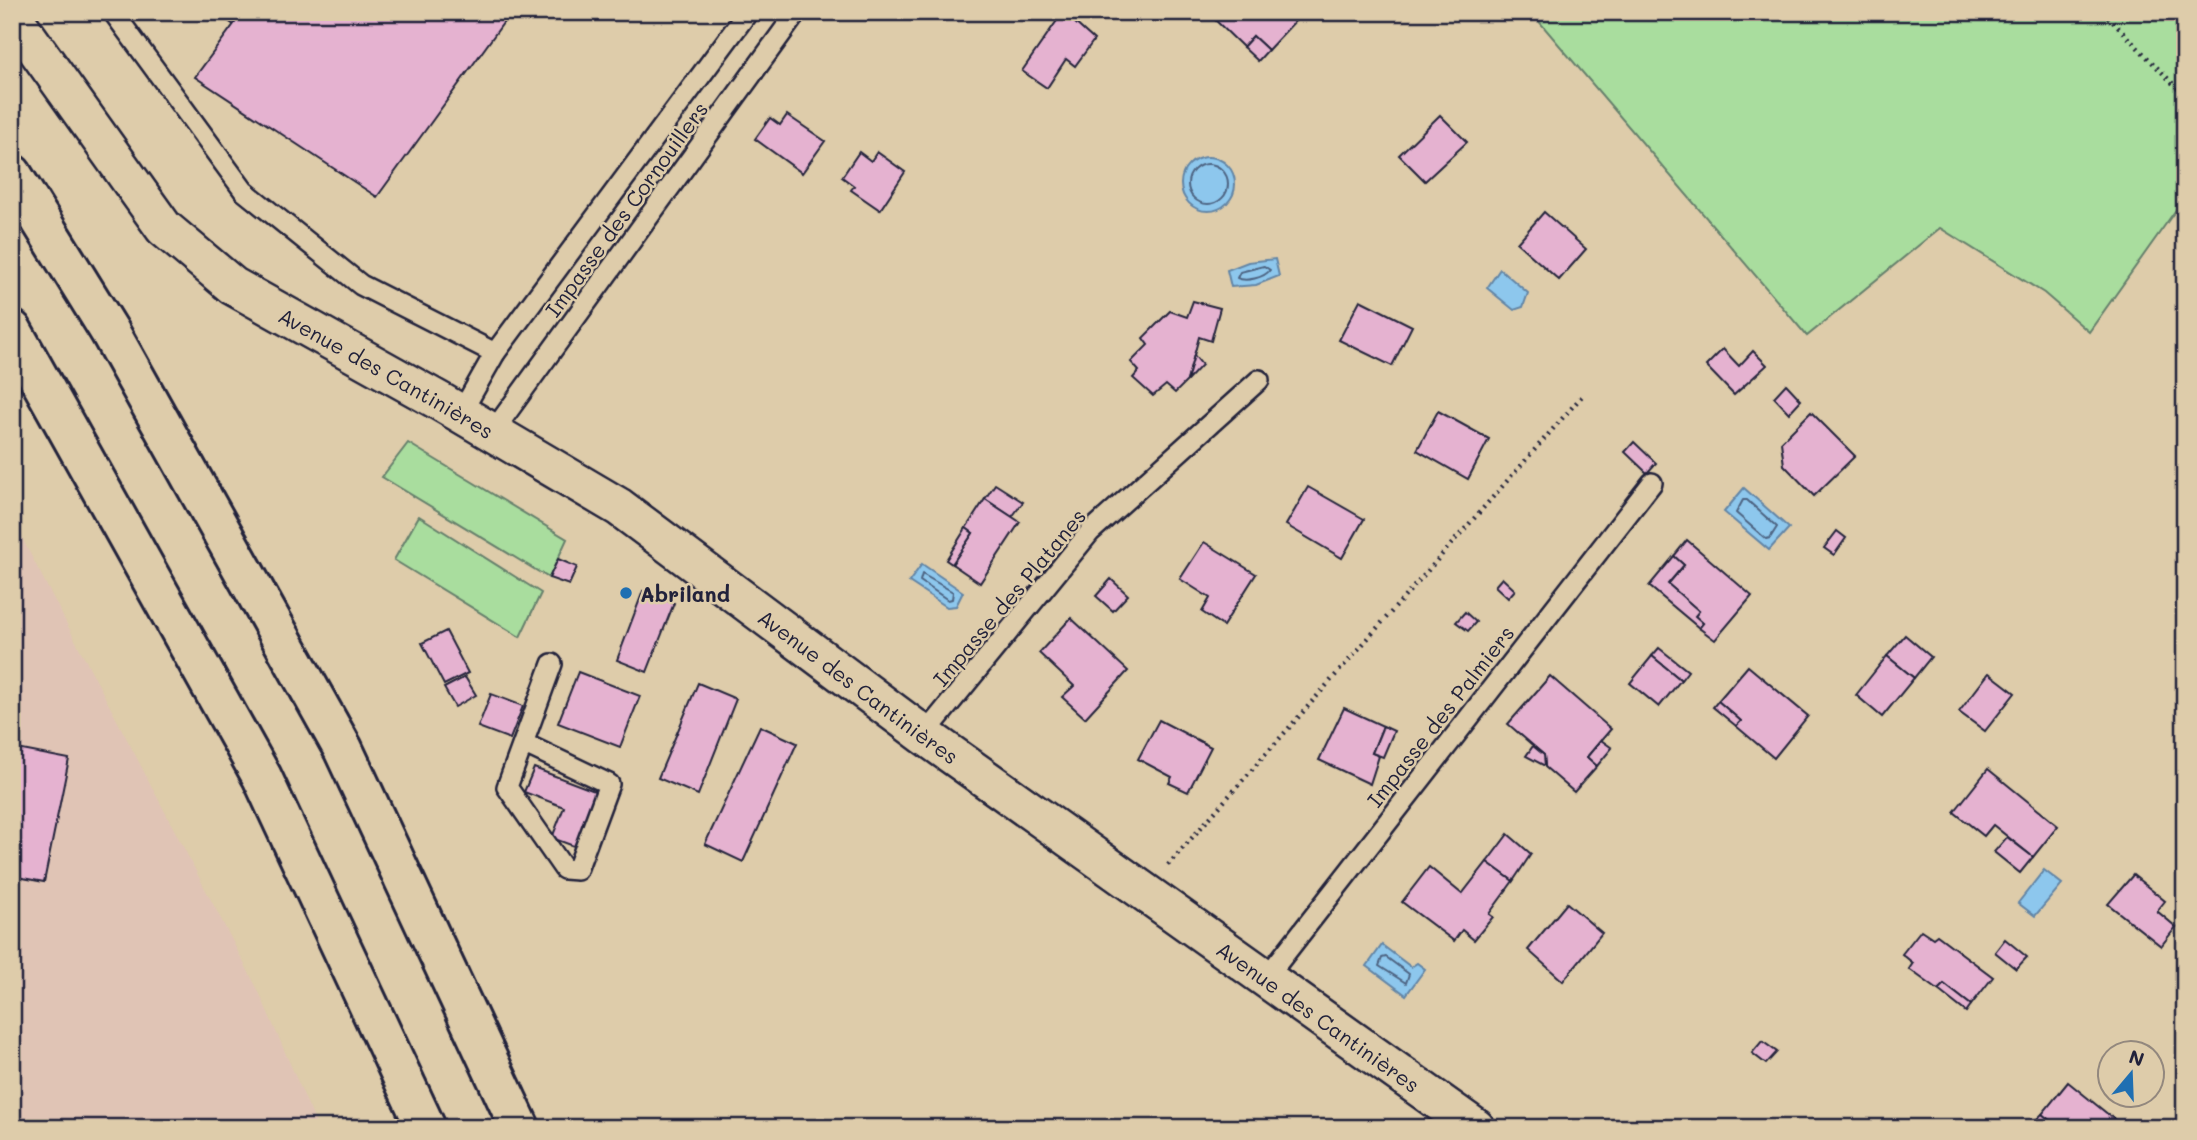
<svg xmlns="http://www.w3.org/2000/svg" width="2197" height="1140" viewBox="0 0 2197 1140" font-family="Mali,sans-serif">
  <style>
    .built { fill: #e0c4b5 }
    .green { fill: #a9dd9e; stroke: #66806c; stroke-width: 2 }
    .water { fill: #8dc7ed; stroke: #6285a6; stroke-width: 2 }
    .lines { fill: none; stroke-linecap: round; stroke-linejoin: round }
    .shore { stroke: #4d6482; stroke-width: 2 }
    .building { fill: #e5b2d0; stroke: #22223b; stroke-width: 2 }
    .service-casing { stroke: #22223b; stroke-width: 24 }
    .minor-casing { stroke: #22223b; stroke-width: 42 }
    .motorway-casing { stroke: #22223b; stroke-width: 44 }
    .path { stroke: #22223b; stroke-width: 4.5; stroke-dasharray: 2 5; stroke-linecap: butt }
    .service { stroke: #deccaa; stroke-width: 19 }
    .minor { stroke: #deccaa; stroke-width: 37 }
    .motorway { stroke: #deccaa; stroke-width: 38 }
    .poi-dot { fill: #1f6fb2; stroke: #deccaa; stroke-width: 2.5 }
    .labels { text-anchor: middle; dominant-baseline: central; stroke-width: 5; stroke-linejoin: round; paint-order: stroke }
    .street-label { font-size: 21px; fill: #22223b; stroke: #deccaa }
    .poi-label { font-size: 21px; font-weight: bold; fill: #22223b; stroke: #deccaa; text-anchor: start }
  </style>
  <rect width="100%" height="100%" fill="#deccaa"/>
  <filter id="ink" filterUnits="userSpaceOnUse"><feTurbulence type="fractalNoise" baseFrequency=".0143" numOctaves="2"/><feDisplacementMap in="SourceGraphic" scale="14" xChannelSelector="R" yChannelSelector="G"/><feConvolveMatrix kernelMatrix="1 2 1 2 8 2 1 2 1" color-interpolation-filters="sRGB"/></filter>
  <g filter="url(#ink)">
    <!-- built -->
    <polygon class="built" points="12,519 258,990 318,1128 12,1128"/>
    <!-- green -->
    <g class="green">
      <polygon points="1531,12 2185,12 2185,197 2089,332 2044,293 1940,228 1807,336"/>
      <polygon points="408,443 567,539 549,578 382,477"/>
      <polygon points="419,516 541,593 520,637 394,560"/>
    </g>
    <!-- water -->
    <g class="water">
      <circle cx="1208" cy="184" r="27"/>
      <polygon points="1275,259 1279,276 1256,285 1231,287 1227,270 1248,262"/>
      <polygon points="1500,269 1528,293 1523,307 1514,310 1487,288"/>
      <polygon points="1744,488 1789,528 1769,550 1724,512"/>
      <polygon points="922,564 963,592 956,606 947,607 909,582"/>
      <polygon points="2044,870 2062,884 2035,916 2018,903"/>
      <polygon points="1382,945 1411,967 1417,963 1425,969 1406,995 1367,966"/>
    </g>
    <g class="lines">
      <!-- shore -->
      <g class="shore">
        <circle cx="1208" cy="184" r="20"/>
        <path d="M1264,266l6,4c-6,8 -24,12 -33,8l3,-6z"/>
        <polygon points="1743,500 1747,500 1777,527 1770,538 1766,539 1736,513"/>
        <polygon points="922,574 953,592 952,599 948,600 920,581"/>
        <polygon points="1386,957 1409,974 1406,983 1379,966 1382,958"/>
      </g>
    </g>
    <!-- building -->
    <g class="building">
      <polygon points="216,12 243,12 234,25"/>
      <polygon points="243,12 511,12 377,197 195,77"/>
      <polygon points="1063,12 1094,40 1075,66 1066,59 1047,88 1022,71"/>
      <polygon points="1207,12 1287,12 1296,20 1268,50 1253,36 1243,47"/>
      <polygon points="1253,36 1268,50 1258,61 1243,47"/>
      <polygon points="787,115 825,141 802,173 755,139 770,118 780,125"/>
      <polygon points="1440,115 1467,142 1425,181 1399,155"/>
      <polygon points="859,152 871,161 877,152 905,172 880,210 851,190 854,186 842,177"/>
      <polygon points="1544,212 1586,249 1559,280 1517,243"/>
      <polygon points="1360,300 1412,326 1392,366 1339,340"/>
      <polygon points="1193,301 1220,308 1211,341 1199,337 1187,381 1175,393 1166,385 1153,396 1133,378 1139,371 1131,362 1148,345 1143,338 1170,311 1187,317"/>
      <polygon points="1723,349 1739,366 1753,351 1767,365 1734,395 1706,366"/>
      <polygon points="1194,355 1202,365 1187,381"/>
      <polygon points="1786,384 1801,400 1789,413 1774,397"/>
      <polygon points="1438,411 1489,439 1468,479 1417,450"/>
      <polygon points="1811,412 1855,456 1814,496 1784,465 1781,442"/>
      <polygon points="1634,442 1656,463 1647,473 1625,452"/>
      <polygon points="995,484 1023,502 1012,517 985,499"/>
      <polygon points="1308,487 1364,519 1342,558 1286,525"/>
      <polygon points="985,499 1020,522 980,583 952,564 973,533 966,528"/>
      <polygon points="966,528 973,533 952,564 946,560"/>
      <polygon points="1837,531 1846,538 1834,555 1824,548"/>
      <polygon points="1687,540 1752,596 1715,640 1699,628 1703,623 1695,616 1699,611 1668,584 1684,565 1674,556"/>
      <polygon points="1204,542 1256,574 1223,626 1202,612 1210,598 1180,579"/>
      <polygon points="1674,556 1684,565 1668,584 1699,611 1695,616 1703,623 1699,628 1649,586"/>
      <polygon points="558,559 577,567 569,585 549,578"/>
      <polygon points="1502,578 1515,590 1508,598 1495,586"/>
      <polygon points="1111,579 1128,595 1113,611 1096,596"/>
      <polygon points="643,591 674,603 647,672 617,660"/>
      <polygon points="1465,612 1476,622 1468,631 1456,622"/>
      <polygon points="1071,618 1128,671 1085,718 1062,697 1074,686 1039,653"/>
      <polygon points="446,631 468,673 444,685 422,643"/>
      <polygon points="1905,635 1931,657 1914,678 1887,656"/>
      <polygon points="1659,648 1688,671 1681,680 1652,656"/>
      <polygon points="1652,656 1681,680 1659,707 1630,683"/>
      <polygon points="1887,656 1914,678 1882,717 1856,695"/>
      <polygon points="1748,666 1808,716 1774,758 1736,726 1741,721 1718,701"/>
      <polygon points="578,672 640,696 620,747 558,723"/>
      <polygon points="1989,673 2015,693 1985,731 1959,712"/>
      <polygon points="1550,676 1611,729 1587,757 1597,766 1574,792 1545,767 1544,755 1508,724"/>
      <polygon points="465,677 476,695 455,707 444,688"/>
      <polygon points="698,683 736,699 698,795 658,778"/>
      <polygon points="491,694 523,706 510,739 478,727"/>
      <polygon points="1718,701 1741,721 1736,726 1713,707"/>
      <polygon points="1344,708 1383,726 1372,753 1379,756 1370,784 1319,760"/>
      <polygon points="1159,720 1211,747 1188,792 1169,783 1172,777 1138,759"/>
      <polygon points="760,726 797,743 743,862 705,844"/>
      <polygon points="1383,726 1394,731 1383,757 1372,753"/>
      <polygon points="1601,740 1612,748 1597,766 1587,757"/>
      <polygon points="1533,746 1544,755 1545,766 1526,756"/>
      <polygon points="12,748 69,759 44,882 12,876"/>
      <polygon points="534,768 600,793 579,848 552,838 564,807 524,792"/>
      <polygon points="1988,769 2058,826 2033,857 1993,825 1984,836 1954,812"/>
      <polygon points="1508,834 1531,854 1513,881 1487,862"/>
      <polygon points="2007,837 2033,857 2020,873 1994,852"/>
      <polygon points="1487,862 1513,881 1489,914 1493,917 1474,940 1462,930 1454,941 1402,902 1429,867 1462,894"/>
      <polygon points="2133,875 2165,901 2157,911 2176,927 2161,946 2108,904"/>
      <polygon points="1567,903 1602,933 1563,981 1528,950"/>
      <polygon points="1921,930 1933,938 1937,935 1993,977 1971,1005 1944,984 1938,990 1909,969 1913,963 1902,954"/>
      <polygon points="2005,939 2027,957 2016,969 1995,952"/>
      <polygon points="1944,984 1971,1005 1966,1012 1938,990"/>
      <polygon points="1762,1041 1777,1052 1766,1064 1752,1053"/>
      <polygon points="2068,1082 2125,1128 2059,1128 2042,1114"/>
      <polygon points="2042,1114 2059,1128 2045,1128 2036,1120"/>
    </g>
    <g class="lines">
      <!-- service casing -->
      <g class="service-casing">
        <g id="service">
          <polyline points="113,12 244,191 361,285 495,353"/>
          <polyline points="461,413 495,353 748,12"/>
          <polyline points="492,433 797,12"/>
          <polyline points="924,735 1090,532 1259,380"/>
          <polyline points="523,743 609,784 577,870 564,869 507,787 552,664"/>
          <polyline points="1266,978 1652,483"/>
        </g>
      </g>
      <!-- minor casing -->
      <g class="minor-casing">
        <g id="minor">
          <path id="s1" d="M12,15l152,213 69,58 208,116 178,105 305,228 552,393"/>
        </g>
      </g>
      <!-- motorway casing -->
      <g class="motorway-casing">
        <g id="motorway">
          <polyline points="12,174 110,332 343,749 520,1128"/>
          <polyline points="12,330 262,777 426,1128"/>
        </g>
      </g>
      <!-- path -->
      <g class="path">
        <polyline points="2103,12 2185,96"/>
        <polyline points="1168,865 1582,396"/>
      </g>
      <!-- service -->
      <use href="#service" class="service"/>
      <!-- minor -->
      <use href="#minor" class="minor"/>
      <!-- motorway -->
      <use href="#motorway" class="motorway"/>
    </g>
  </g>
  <!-- markers -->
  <circle class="poi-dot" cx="626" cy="593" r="7"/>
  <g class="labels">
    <!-- street labels -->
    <g class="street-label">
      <text transform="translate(626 209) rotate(-54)">Impasse des Cornouillers</text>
      <text stroke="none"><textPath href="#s1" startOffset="528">Avenue des Cantinières</textPath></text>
      <text transform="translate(1009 597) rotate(-50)">Impasse des Platanes</text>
      <text stroke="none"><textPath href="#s1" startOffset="1096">Avenue des Cantinières</textPath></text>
      <text transform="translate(1440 716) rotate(-52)">Impasse des Palmiers</text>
      <text stroke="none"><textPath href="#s1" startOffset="1662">Avenue des Cantinières</textPath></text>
    </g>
    <!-- poi labels -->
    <g class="poi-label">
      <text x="640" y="593">Abriland</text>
    </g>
  </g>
  <!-- margin -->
  <rect width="2197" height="1140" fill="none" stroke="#deccaa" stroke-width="42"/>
  <rect x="21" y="21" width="2155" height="1098" fill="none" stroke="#22223b" stroke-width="2.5" filter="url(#ink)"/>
  <!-- north arrow -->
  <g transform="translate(2131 1074) rotate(19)"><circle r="33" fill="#deccaa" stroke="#93887e" stroke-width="2"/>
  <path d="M0-5L12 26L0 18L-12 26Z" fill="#1f6fb2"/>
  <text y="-10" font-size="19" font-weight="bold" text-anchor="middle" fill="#22223b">N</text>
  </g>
</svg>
